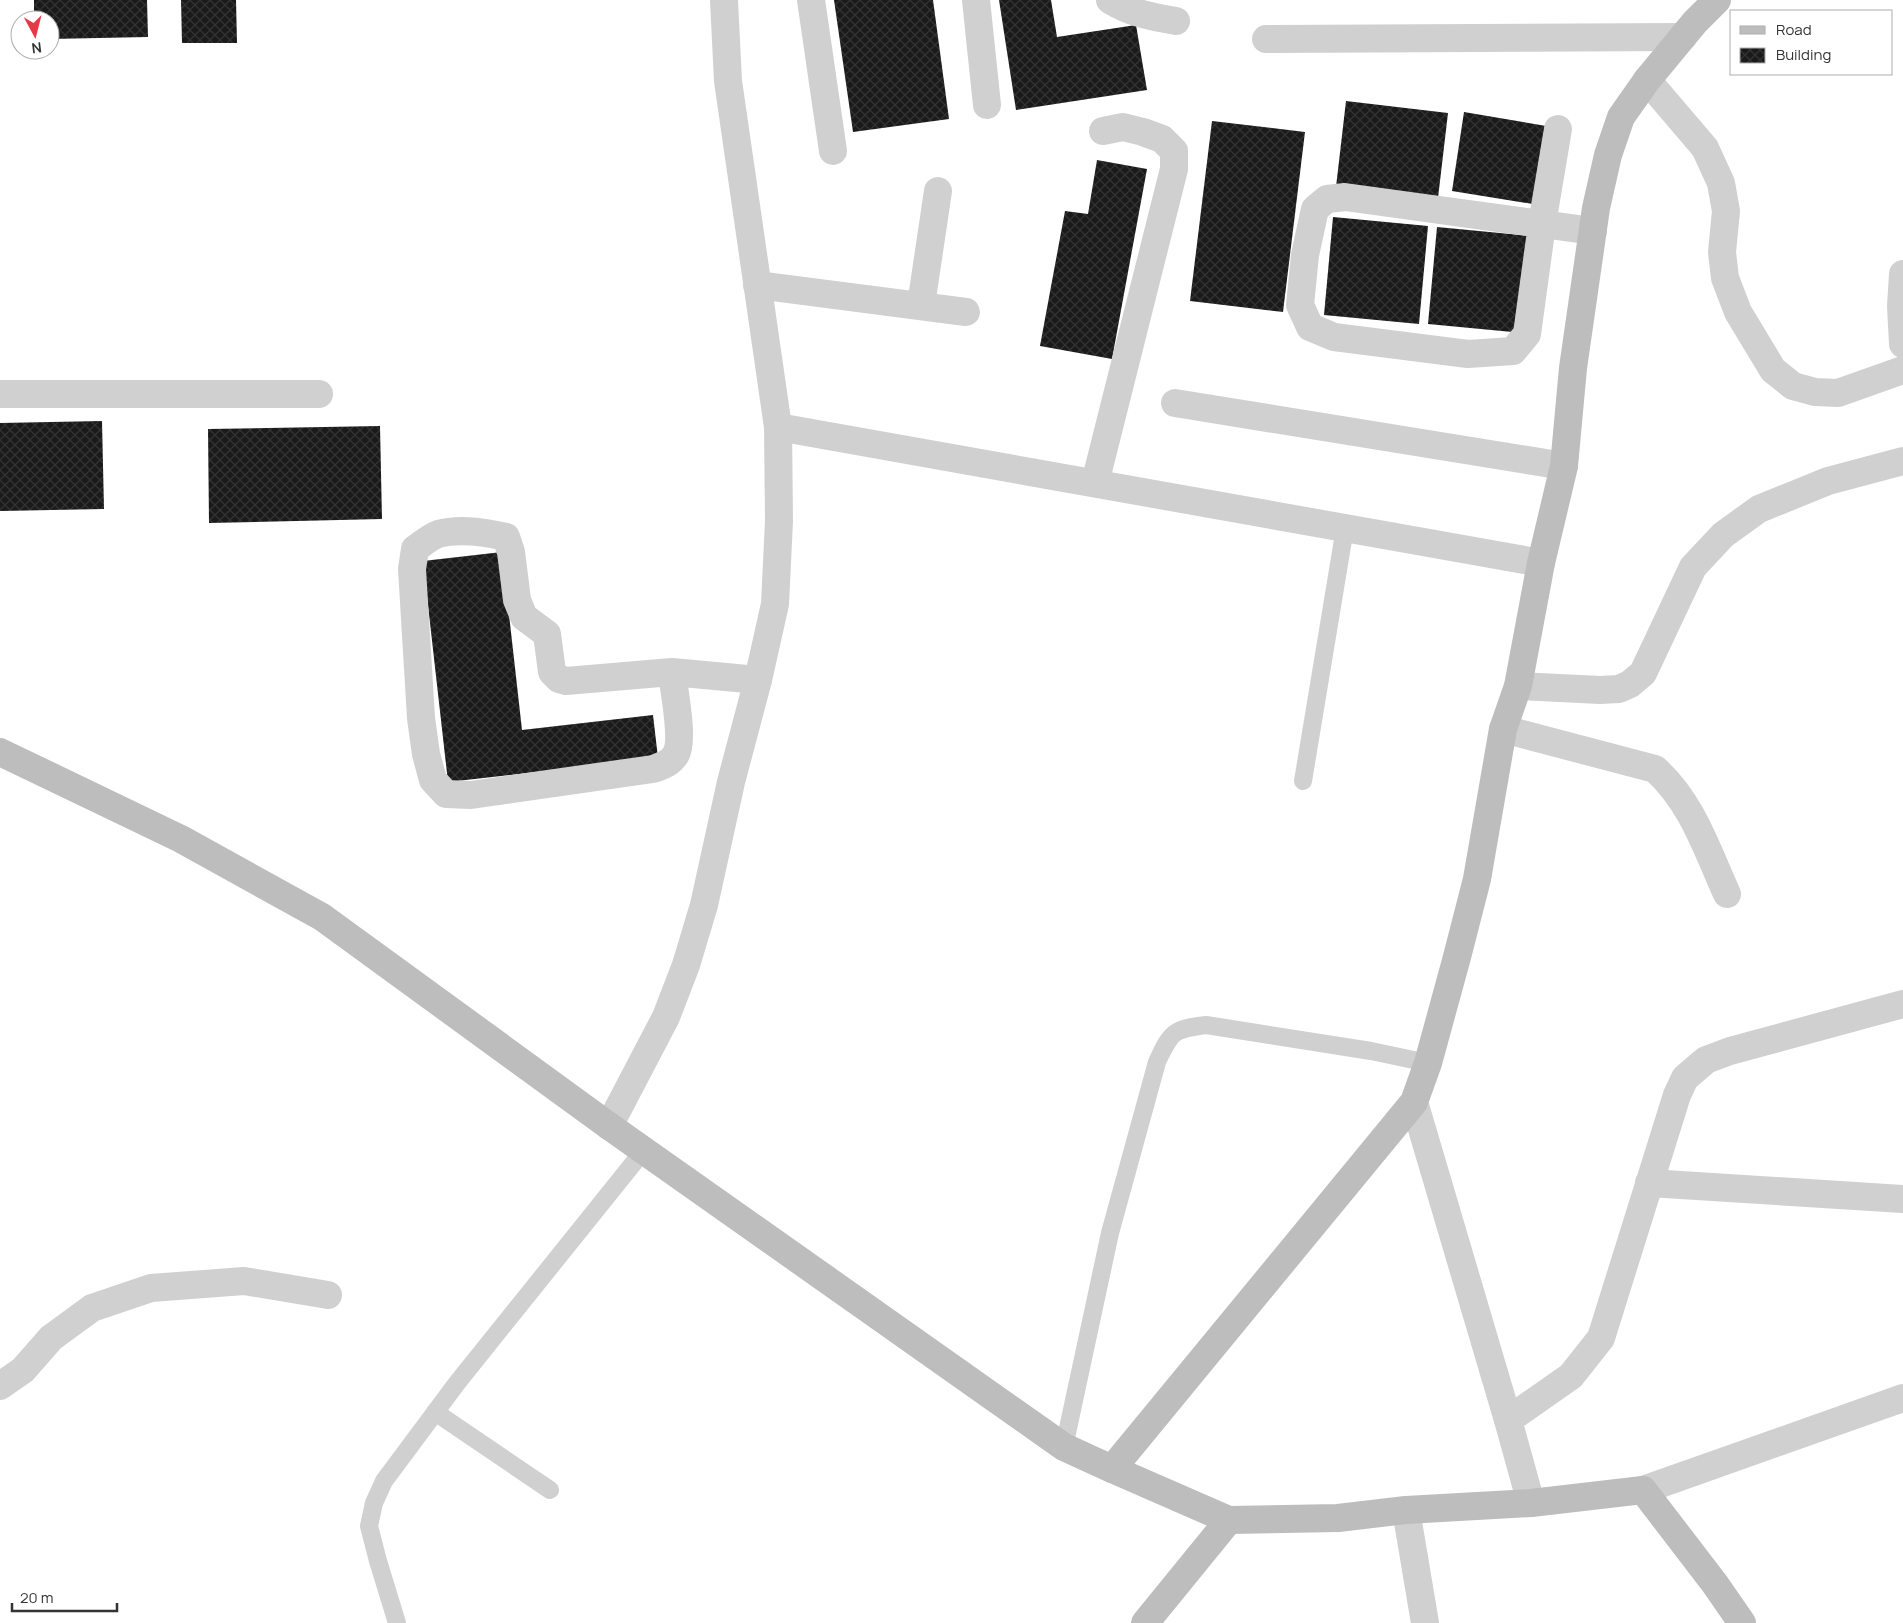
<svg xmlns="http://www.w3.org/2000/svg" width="1903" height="1623" viewBox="0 0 1903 1623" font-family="Manrope,sans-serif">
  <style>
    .building { fill: url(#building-cross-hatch) }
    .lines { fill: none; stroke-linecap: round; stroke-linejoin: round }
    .lane { stroke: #d0d0d0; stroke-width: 18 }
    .street { stroke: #d0d0d0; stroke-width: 28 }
    .secondary { stroke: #bdbdbd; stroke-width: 28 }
  </style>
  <defs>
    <pattern id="building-cross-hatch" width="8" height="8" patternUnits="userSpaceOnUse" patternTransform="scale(1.25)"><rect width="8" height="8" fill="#1a1a1a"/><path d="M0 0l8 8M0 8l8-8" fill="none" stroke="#333"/></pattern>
  </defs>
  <rect width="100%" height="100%" fill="#fff"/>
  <!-- building -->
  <g class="building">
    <polygon points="34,0 147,0 148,37 50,39 50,20 34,20"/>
    <polygon points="181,0 236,0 237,43 182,43"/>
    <polygon points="834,0 933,0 949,119 853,132"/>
    <polygon points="999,0 1051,0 1057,37 1136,25 1147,90 1016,110"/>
    <polygon points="1346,101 1448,113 1438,198 1336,187"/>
    <polygon points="1464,112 1552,127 1539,205 1452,191"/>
    <polygon points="1212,121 1305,132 1283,312 1190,301"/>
    <polygon points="1097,160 1147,169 1112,359 1040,346 1065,211 1088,214"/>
    <polygon points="1333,217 1428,226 1419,324 1324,315"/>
    <polygon points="1437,227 1532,236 1523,333 1428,324"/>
    <polygon points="102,421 104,509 0,511 0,423"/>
    <polygon points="380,426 382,519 209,523 208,429"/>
    <polygon points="502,552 522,730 653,715 658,758 448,782 423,561"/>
  </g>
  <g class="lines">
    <!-- lane -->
    <g class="lane">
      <polyline points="1303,781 1345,528"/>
      <polyline points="435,1412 550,1490"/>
      <path d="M1064,1447l46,-214 47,-171c14,-30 16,-33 49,-37l165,26 57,12"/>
      <polyline points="397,1623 378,1561 369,1526 374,1503 384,1481 457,1383 644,1150"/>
    </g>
    <!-- street -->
    <g class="street">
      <polyline points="811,0 833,151"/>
      <polyline points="976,0 987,105"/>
      <path d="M1110,0c21,13 42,17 66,21"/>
      <polyline points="1266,39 1683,37"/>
      <polyline points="1647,80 1705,148 1721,183 1726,211 1722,252 1725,278 1738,312 1773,370 1793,386 1815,392 1838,393 1903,370"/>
      <polyline points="1558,129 1542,224 1527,334 1513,351 1468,354 1334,337 1310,327 1300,305 1305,255 1315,209 1327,199 1345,197 1542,224 1593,231"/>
      <polyline points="1903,274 1901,306 1903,344"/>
      <polyline points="757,285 966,312"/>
      <polyline points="921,305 938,191"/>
      <polyline points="0,394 319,394"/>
      <polyline points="1175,403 1564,466"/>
      <polyline points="778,427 1541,563"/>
      <polyline points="1095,483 1174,169 1174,151 1162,139 1143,132 1123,127 1103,131"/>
      <path d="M672,672l-106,9 -7,-2 -7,-7 -5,-38 -23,-17 -7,-17 -6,-48 -5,-15c-22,-5 -46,-9 -68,-3 -8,3 -16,10 -23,15l-3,20 9,149 5,36 7,26 13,14 25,1 182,-26c9,-3 18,-6 23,-15 8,-15 -2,-63 -4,-82l86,8"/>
      <polyline points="1518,686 1600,690 1619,689 1630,684 1643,673 1693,567 1723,535 1759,509 1828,481 1903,461"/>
      <path d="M1503,729l152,40c37,33 52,81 72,125"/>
      <polyline points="1414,1102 1508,1420 1531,1503"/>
      <polyline points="609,1126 666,1017 686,965 704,905 731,782 758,680 775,604 779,521 778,427 728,81 724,0"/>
      <polyline points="1649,1183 1903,1199"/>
      <polyline points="0,1386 23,1370 51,1338 92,1308 151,1288 244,1281 328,1295"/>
      <polyline points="1508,1420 1571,1376 1601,1338 1677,1095 1685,1078 1706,1060 1730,1051 1903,1004"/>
      <polyline points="1643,1490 1903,1398"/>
      <polyline points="1406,1510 1425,1623"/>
    </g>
    <!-- secondary -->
    <g class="secondary">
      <polyline points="0,752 181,839 322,917 609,1126 1064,1447 1112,1469 1414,1102 1428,1063 1457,957 1477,879 1503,729 1518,686 1541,563 1564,466 1573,368 1596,208 1608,155 1621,117 1647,80 1695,22 1717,0"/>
      <polyline points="1112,1469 1229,1520 1338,1518 1406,1510 1531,1503 1643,1490 1715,1584 1742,1623"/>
      <polyline points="1145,1623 1229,1520"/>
    </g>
  </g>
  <!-- legend -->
  <rect x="1730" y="10" width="162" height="65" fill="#ffffff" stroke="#adadad"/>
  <rect x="1740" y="26" width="25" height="8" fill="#bdbdbd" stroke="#adadad"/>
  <text x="1776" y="35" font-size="15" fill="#333333">Road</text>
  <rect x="1740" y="48" width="25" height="15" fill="url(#building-cross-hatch)" stroke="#adadad"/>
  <text x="1776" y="60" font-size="15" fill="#333333">Building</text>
  <!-- north arrow -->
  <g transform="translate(35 35) rotate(173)"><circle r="24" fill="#ffffff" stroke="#adadad"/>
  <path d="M0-4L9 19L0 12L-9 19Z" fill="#e63946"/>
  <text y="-8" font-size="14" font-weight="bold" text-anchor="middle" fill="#333333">N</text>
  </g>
  <!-- scale -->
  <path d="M12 1603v8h105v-8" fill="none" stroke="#333333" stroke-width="2.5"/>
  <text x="20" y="1603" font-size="15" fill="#333333" stroke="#ffffff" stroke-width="4" paint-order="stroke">20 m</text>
</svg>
